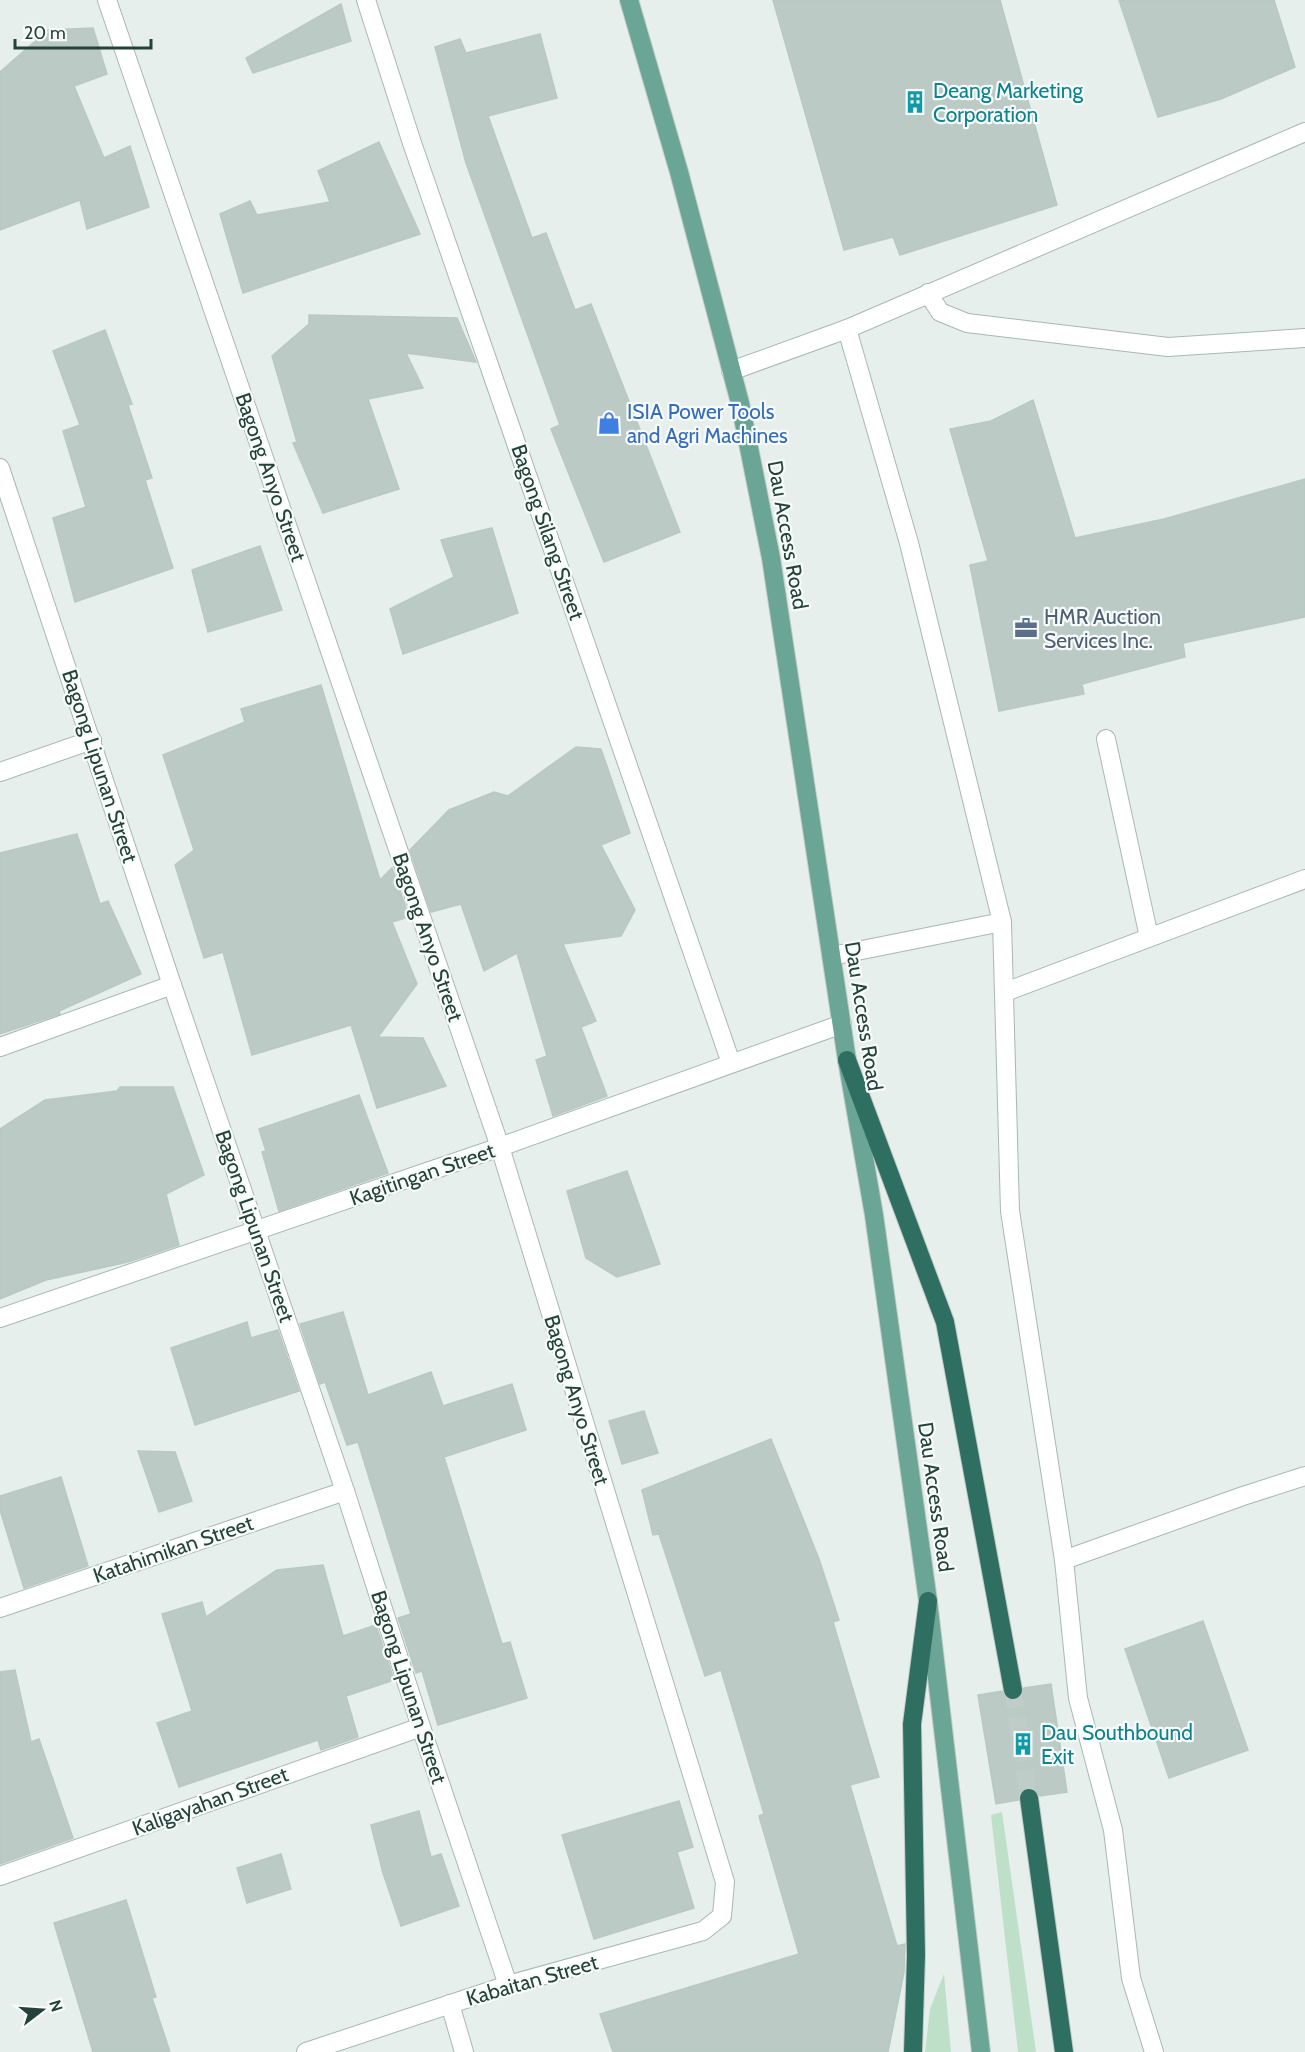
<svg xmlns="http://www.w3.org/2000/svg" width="1305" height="2052" viewBox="0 0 1305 2052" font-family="Cabin,sans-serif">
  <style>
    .green { fill: #bfe0c8 }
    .building { fill: #bbcac4; stroke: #b8c9c2; stroke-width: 1.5 }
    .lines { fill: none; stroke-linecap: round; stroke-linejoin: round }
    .motorway-tunnel { stroke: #bfccc8; stroke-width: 18; stroke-dasharray: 18 9; stroke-linecap: butt }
    .service-casing { stroke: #a8b8b2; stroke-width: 20 }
    .minor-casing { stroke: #a8b8b2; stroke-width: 20 }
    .tertiary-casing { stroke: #a8b8b2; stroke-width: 20 }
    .primary-casing { stroke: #c2cac8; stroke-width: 20 }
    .motorway-casing { stroke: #c2cac8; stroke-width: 20 }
    .service { stroke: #fff; stroke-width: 18 }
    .minor { stroke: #fff; stroke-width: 18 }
    .tertiary { stroke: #fff; stroke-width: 18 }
    .primary { stroke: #6aa596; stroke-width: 18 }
    .motorway { stroke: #2f6f62; stroke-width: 18 }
    .labels { text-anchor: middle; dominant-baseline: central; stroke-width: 4.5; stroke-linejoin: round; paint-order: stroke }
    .culture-label { font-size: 21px; fill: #0d838f; stroke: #f7fbf9; text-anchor: start }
    .shop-label { font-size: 21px; fill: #366cbe; stroke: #f7fbf9; text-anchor: start }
    .street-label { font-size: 21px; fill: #24423a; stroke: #f7fbf9 }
    .service-label { font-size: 21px; fill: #4e5e75; stroke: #f7fbf9; text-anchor: start }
  </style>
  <rect width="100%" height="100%" fill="#e6efeb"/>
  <!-- green -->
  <g class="green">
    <polygon points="1002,1812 1036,2052 1018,2052 991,1815"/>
    <polygon points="944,1974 951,2052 925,2052 930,2009"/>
  </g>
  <!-- building -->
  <g class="building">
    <polygon points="773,0 1000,0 1057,205 900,255 893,237 844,250"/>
    <polygon points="1119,0 1274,0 1295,67 1221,99 1158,117"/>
    <polygon points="341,4 351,41 253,73 246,58"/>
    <polygon points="93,28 107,74 74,86 104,158 130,146 149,207 87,229 80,200 0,230 0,72 48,30"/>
    <polygon points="540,34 557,98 488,116 532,238 546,233 575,310 591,304 680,532 604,562 551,429 560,425 466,163 435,47 460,39 466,53"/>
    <polygon points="379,142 420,234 243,293 220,214 250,201 257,215 330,202 318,171"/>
    <polygon points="309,315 457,318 476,362 406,353 423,388 368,399 399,489 323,513 293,443 297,442 272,356 309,324"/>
    <polygon points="105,330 132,404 128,405 152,478 145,480 173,568 75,602 53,518 86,507 63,431 80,425 53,351"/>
    <polygon points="1033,400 1075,538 1164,519 1305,479 1305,617 1183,643 1185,657 1082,684 1084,694 999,711 970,565 988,561 950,429 991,421"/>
    <polygon points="492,528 518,613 403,654 390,609 454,577 441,540"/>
    <polygon points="260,546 282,610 208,632 192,570"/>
    <polygon points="321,685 380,880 392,868 409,917 392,922 417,984 378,1037 423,1038 446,1086 377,1108 351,1025 252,1055 223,952 204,958 175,865 194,850 163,755 245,722 241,709"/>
    <polygon points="576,747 601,749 630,833 601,845 635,910 621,936 563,944 596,1021 581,1027 607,1096 553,1116 536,1060 547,1056 517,953 484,971 461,904 431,912 410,850 449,810 494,792 508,796"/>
    <polygon points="77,834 100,904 108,901 141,974 59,1011 60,1014 0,1034 0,853"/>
    <polygon points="120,1087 173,1087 204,1175 166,1194 179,1245 128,1262 46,1280 0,1299 0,1129 45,1100 117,1091"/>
    <polygon points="359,1095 388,1173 279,1211 262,1152 266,1151 259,1129"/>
    <polygon points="627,1171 660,1264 617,1277 586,1258 567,1191"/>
    <polygon points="343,1312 368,1395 431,1372 443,1406 512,1384 526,1430 444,1457 502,1644 510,1642 527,1698 438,1725 422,1671 416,1673 398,1618 411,1614 358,1442 347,1445 325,1382 320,1384 300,1324"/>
    <polygon points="247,1322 251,1338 278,1330 299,1391 195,1425 171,1348"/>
    <polygon points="644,1411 658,1453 622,1464 609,1421"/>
    <polygon points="771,1439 819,1559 839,1620 833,1622 879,1777 850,1785 897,1946 905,1944 904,1972 888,2052 613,2052 600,2014 799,1954 759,1816 764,1814 721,1670 705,1676 659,1534 653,1535 642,1490"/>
    <polygon points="138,1451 175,1452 192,1501 159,1512"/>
    <polygon points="61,1477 88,1566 24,1588 0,1510 0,1496"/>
    <polygon points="323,1565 343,1636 376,1625 394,1680 346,1696 358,1737 321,1750 318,1740 179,1787 157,1723 192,1711 162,1614 202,1602 206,1617 277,1570"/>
    <polygon points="1203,1621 1248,1750 1169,1778 1125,1649"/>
    <polygon points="15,1670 31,1742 39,1739 73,1838 0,1864 0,1672"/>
    <polygon points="1051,1684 1067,1792 1040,1796 1034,1788 1027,1787 1019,1793 1018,1800 996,1804 978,1695 1002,1691 1005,1698 1014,1701 1021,1698 1024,1688"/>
    <polygon points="679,1801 693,1847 677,1852 694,1908 594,1939 562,1835"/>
    <polygon points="419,1811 431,1857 441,1854 459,1906 401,1926 383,1873 371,1825"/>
    <polygon points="281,1854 291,1889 247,1903 237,1868"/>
    <polygon points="126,1900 156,1997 152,1998 170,2052 93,2052 54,1923"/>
  </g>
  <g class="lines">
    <!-- motorway-tunnel -->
    <polyline class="motorway-tunnel" points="1013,1690 1029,1798"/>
    <!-- service casing -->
    <g class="service-casing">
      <g id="service">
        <polyline points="928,293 940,312 967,323 1168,347 1305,338"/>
        <polyline points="847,329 909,543 1002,922 1010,1211 1064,1560 1078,1698 1113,1830 1131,1978 1154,2052"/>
        <polyline points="731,371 847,329 1305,132"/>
        <polyline points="1106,739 1149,937"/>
        <polyline points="832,956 1002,922"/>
        <polyline points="1005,992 1305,879"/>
        <polyline points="1064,1560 1243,1496 1305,1476"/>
        <polyline points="450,2004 464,2052"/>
      </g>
    </g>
    <!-- minor casing -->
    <g class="minor-casing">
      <g id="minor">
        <polyline points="107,0 500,1147 725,1882 722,1916 703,1931 508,1985 306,2052"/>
        <polyline points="366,0 412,143 731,1063"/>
        <polyline points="0,468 172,985 345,1491 421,1727 508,1985"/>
        <polyline points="0,772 92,740"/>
        <polyline points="0,1047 172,985"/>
        <polyline points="0,1608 345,1491"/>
        <polyline points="0,1876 421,1727"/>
      </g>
    </g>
    <!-- tertiary casing -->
    <g class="tertiary-casing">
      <polyline id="tertiary" points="0,1318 500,1147 842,1024"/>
    </g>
    <!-- primary casing -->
    <g class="primary-casing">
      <polyline id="primary" points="629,0 679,172 740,403 771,558 847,1060 874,1215 928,1601 981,2052"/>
    </g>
    <!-- motorway casing -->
    <g class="motorway-casing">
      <g id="motorway">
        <polyline points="847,1060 945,1322 1013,1690"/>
        <polyline points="1029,1798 1064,2052"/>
        <polyline points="913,2052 916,1955 912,1724 928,1601"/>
      </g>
    </g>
    <!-- service -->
    <use href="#service" class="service"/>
    <!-- minor -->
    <use href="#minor" class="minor"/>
    <!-- tertiary -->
    <use href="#tertiary" class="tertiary"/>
    <!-- primary -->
    <use href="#primary" class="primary"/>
    <!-- motorway -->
    <use href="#motorway" class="motorway"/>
  </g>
  <!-- icons -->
  <defs>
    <g id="building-bare" transform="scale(1.8)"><path d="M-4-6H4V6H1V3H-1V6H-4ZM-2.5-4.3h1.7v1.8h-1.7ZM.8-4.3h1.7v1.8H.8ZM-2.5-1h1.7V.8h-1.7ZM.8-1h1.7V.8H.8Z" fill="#0f9aa8" stroke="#f7fbf9" stroke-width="2.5" paint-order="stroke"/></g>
    <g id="shop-bare" transform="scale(1.8)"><path d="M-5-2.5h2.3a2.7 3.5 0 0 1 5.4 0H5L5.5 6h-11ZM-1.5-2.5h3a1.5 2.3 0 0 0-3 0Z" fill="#3f7fe0" stroke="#f7fbf9" stroke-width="2.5" paint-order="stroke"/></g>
    <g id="office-bare" transform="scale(1.8)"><path d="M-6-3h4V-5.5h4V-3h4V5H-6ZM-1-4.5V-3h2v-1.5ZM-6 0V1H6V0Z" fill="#5c6f8a" stroke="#f7fbf9" stroke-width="2.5" paint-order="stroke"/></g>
  </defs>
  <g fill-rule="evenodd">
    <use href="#building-bare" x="915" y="102"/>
    <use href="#shop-bare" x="609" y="423"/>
    <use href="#office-bare" x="1026" y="628"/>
    <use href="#building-bare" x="1023" y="1744"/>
  </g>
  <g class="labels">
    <!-- culture labels -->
    <g class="culture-label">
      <text x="933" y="90">Deang Marketing<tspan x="933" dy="24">Corporation</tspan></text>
      <text x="1041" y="1732">Dau Southbound<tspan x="1041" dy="24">Exit</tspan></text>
    </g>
    <!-- shop labels -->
    <g class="shop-label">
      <text x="627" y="411">ISIA Power Tools<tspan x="627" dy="24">and Agri Machines</tspan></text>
    </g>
    <!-- street labels -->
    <g class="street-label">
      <text transform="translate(271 477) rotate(71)">Bagong Anyo Street</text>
      <text transform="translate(548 532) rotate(71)">Bagong Silang Street</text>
      <text transform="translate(788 535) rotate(80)">Dau Access Road</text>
      <text transform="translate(100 766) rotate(72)">Bagong Lipunan Street</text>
      <text transform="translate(428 937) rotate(71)">Bagong Anyo Street</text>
      <text transform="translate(864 1016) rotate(81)">Dau Access Road</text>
      <text transform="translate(422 1174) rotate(-19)">Kagitingan Street</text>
      <text transform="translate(255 1226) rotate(71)">Bagong Lipunan Street</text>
      <text transform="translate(577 1400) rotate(73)">Bagong Anyo Street</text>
      <text transform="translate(936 1497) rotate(82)">Dau Access Road</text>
      <text transform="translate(173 1549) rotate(-19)">Katahimikan Street</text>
      <text transform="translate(409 1687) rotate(72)">Bagong Lipunan Street</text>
      <text transform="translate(210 1801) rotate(-20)">Kaligayahan Street</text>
      <text transform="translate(532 1980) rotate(-16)">Kabaitan Street</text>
    </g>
    <!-- service labels -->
    <g class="service-label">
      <text x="1044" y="616">HMR Auction<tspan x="1044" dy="24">Services Inc.</tspan></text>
    </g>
  </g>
  <!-- north arrow -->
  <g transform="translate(42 2010) rotate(73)" stroke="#f7fbf9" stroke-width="4.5" paint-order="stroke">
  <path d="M0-4.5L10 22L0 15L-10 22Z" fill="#24423a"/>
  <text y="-9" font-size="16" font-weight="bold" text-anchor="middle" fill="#24423a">N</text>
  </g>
  <!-- scale -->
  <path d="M15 39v9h136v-9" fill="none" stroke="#24423a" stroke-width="3"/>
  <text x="24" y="39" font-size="18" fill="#24423a" stroke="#f7fbf9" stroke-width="4.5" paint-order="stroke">20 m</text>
</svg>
